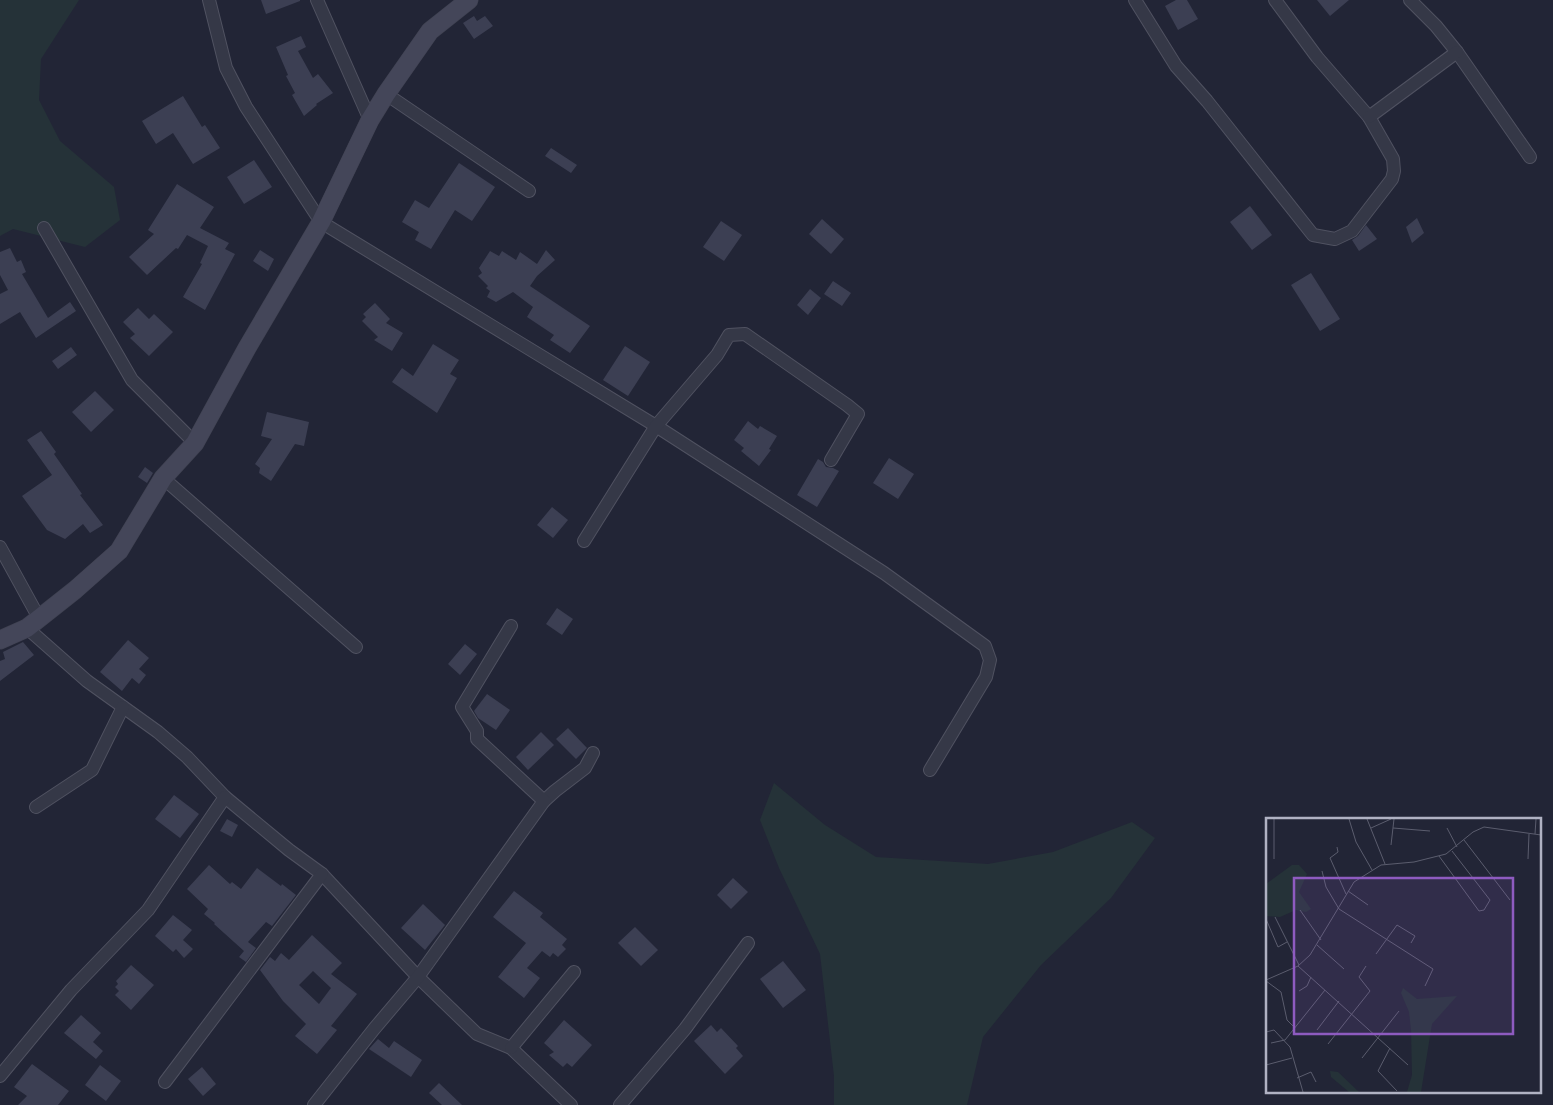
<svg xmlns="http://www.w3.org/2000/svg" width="1553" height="1105" viewBox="0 0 1553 1105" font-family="Barlow,sans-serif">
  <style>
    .green { fill: #253238 }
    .building { fill: #3c3f53; fill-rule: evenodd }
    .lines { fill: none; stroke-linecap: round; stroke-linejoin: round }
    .street-casing { stroke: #505261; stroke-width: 14 }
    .secondary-casing { stroke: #3f4150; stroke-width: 19 }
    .street { stroke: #353847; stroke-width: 12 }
    .secondary { stroke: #444659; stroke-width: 18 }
    .inset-road { fill: none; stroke: #5b5d6e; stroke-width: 1 }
    .view { fill: #8e5bc0; fill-opacity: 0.15; stroke: #8e5bc0; stroke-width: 2.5 }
    .inset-edge { fill: none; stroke: #b0b2c3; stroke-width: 2.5 }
  </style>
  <rect width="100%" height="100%" fill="#222536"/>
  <!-- green -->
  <g class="green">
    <polygon points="0,0 79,0 41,59 39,100 60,141 114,187 120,220 85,247 13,229 0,236"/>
    <polygon points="774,783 825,825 876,857 988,864 1053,852 1132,822 1155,838 1111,898 1041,965 983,1037 967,1105 834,1105 834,1076 820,954 779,868 760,820"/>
  </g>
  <!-- building -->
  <g class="building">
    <polygon points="261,0 300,0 300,1 266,14"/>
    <polygon points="1176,0 1187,0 1198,19 1178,30 1165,6"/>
    <polygon points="1317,0 1349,0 1330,16"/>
    <polygon points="474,16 477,21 485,16 493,26 474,39 463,23"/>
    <polygon points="301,36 306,47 298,51 313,78 318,74 333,93 316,104 317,105 304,116 292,95 295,93 286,76 288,75 276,47"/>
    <polygon points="183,96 202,127 205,125 220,148 193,164 173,133 156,144 142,121"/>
    <polygon points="551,148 577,165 571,173 545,156"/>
    <polygon points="254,160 272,187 244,204 227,177"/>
    <polygon points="459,163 495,187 472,221 455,210 431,249 415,240 419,232 402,222 415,200 429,208"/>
    <polygon points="177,184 214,207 200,228 229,243 225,249 235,254 205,310 183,297 202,264 200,263 208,246 187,235 178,249 176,248 147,275 129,257 154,234 148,230"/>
    <polygon points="1250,206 1272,235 1252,250 1230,222"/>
    <polygon points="1417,218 1424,233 1412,243 1406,227"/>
    <polygon points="822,219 844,239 831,254 809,234"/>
    <polygon points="721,221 742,235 724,261 703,247"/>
    <polygon points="1366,225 1377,239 1359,251 1352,240 1358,236"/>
    <polygon points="10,248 17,262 21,260 26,272 22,274 48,318 70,302 76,311 36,338 20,312 0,324 0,294 8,290 0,275 0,252"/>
    <polygon points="260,250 274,259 268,271 253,261"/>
    <polygon points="546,250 555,260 537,276 530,286 590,326 570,353 550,340 554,335 527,317 533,307 513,292 496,302 487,297 490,291 486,288 488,286 478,276 482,273 479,268 490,251 499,256 502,251 516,260 520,252 537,264"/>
    <polygon points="1311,273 1340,319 1320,331 1291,285"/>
    <polygon points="833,281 851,293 842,306 824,294"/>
    <polygon points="810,289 821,298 808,315 797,305"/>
    <polygon points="375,303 390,319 386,323 403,333 392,351 374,340 378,337 362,321 366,317 363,314"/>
    <polygon points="138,308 149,319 154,314 173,332 149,356 130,338 135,334 123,322"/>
    <polygon points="433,344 459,360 450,374 457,378 437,413 392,382 402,368 413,376"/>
    <polygon points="625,346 650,362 628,396 603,380"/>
    <polygon points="71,347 77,355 58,369 52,361"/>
    <polygon points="95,391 114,410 91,432 72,412"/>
    <polygon points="267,412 309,422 304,446 295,444 271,481 259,473 260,468 255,464 272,439 261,436"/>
    <polygon points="748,421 758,429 760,426 777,436 769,449 771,450 759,466 741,451 744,448 734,440"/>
    <polygon points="41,431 56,452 54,454 82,494 80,495 103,525 90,533 83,524 65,539 47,530 22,496 52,475 27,440"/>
    <polygon points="889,458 914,474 898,499 873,483"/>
    <polygon points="818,459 823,462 826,467 833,468 839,471 817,507 797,495"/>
    <polygon points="145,467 153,473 147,483 138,477"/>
    <polygon points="552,507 568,520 553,538 537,525"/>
    <polygon points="557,608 573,619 562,635 546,624"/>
    <polygon points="128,640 149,658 139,669 146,675 139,684 132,678 122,691 100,672"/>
    <polygon points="23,642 34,655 0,681 0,661 5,659 3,652"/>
    <polygon points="465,644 477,654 460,675 448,664"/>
    <polygon points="487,694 510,710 496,730 478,718 474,711"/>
    <polygon points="568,728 587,748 576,759 556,739"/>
    <polygon points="541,732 554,745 528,770 516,757"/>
    <polygon points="174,795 199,814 180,838 155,819"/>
    <polygon points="227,819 238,825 232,837 220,831"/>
    <polygon points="209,865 230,884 232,882 241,889 257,868 281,886 282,884 296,895 272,926 266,922 248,942 256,948 246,962 239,957 244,951 214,924 215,923 204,914 208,909 187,889"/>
    <polygon points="733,878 748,892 731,909 717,895"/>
    <polygon points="514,891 543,913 540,917 567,939 562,945 566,949 558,957 553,953 550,957 542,951 527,968 540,978 524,998 498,977 526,943 493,917"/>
    <polygon points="423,904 445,925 425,950 401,928"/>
    <polygon points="173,915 192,930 183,940 193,949 184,958 176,949 173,952 155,936"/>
    <polygon points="635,927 658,950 641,966 618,943"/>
    <path d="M312,935l30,28 -11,11 26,20 -26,32 6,4 -20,24 -22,-18 11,-12 -23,-23 -23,-31 10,-13 5,4 6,-8 8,7zM313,971l18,17 -12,16 -20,-19z"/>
    <polygon points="783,961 806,990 783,1008 760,979"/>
    <polygon points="131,965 154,985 131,1010 115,995 119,991 115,987 118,984 116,981"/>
    <polygon points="81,1015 101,1033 93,1042 103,1051 96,1059 64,1033"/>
    <polygon points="564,1020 592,1045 572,1067 567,1063 563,1067 549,1055 554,1052 544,1043"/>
    <polygon points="711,1025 717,1032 721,1028 738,1046 736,1048 743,1056 725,1074 694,1041"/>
    <polygon points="378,1039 389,1048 394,1041 422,1060 411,1077 369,1049"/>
    <polygon points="32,1064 69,1091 58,1105 18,1105 27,1096 14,1087"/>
    <polygon points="100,1065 121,1081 106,1101 85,1085"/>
    <polygon points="202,1067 216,1084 203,1096 188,1079"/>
    <polygon points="439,1083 462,1105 442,1105 429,1093"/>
  </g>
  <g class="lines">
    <!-- street casing -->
    <g class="street-casing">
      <g id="street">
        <polyline points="209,0 226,68 246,107 321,222 656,426 884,573 985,646 990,660 986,677 930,770"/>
        <polyline points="317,0 370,120"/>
        <polyline points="1135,0 1176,66 1207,101 1313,235 1335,239 1352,231 1392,179 1394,171 1393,159 1369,117 1317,57 1275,0"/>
        <polyline points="1410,0 1436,26 1457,52 1530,157"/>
        <polyline points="386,94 529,191"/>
        <polyline points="1369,117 1457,52"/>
        <polyline points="44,228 132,380 195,443"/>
        <polyline points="163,478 356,647"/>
        <polyline points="584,541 656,426 717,355 729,335 745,334 847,405 858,414 831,460"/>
        <polyline points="0,547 39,618"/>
        <polyline points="27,628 87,681 158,732 187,757 225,797 289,850 322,874 418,977 477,1034 511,1048 571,1105"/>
        <polyline points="544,801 555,791 585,768 593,753"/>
        <polyline points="36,807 92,770 123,707"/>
        <polyline points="511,1048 574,972"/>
        <polyline points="0,1076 71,990 148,910 225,797"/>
        <polyline points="165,1082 322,874"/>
        <polyline points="314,1105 374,1029 418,977 544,801 477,739 477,731 462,707 511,626"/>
        <polyline points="620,1105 685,1029 748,943"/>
      </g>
    </g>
    <!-- secondary casing -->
    <g class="secondary-casing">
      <polyline id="secondary" points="0,640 27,628 75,590 119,551 163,478 195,443 247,348 321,222 370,120 386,94 430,31 469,0"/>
    </g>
    <!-- street -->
    <use href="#street" class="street"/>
    <!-- secondary -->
    <use href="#secondary" class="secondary"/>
  </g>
  <!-- overview -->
  <g transform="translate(1266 818)">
    <rect width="275" height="275" fill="#222536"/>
    <path d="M26,47h7l8,9 -8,18 12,17 -5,3 -10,-2 -16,7 -14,-1v-32zM137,170l14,11 40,-3 -25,28 -11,68h-14l5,-17 -1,-45 -2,-18 -8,-19zM64,253l8,1 21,20h-10l-18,-15z" fill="#253238"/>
    <path class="inset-road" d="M8,1v40M83,1l7,23 16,28M101,1l18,45M105,10l20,-9M127,10l37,3M181,10l10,19M269,16l1,-15M198,22l46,60M125,27l3,-26M71,29l1,5 -8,6 16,36M173,38l40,55 5,-1 6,-10 -38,-49M262,41l1,-25M56,53l4,16 13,22 94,60 -8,17M82,73l20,14M34,92l21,30M9,99l24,48M0,101l12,28 9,-5M51,127l27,24M110,136l21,-29 18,11 -4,7M32,148l110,99M0,162l32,-14 12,-11 44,-73 27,-17 33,-3 32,-8 27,-22 11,-5 57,8M0,163l15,11 6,28 8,8M33,173l8,-5 4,-9M51,212l22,-29M0,214l8,-2 16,17 13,45M5,225l14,-3 40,-50M62,226l42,-53 -11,-14 7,-11M124,230l-12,23 19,20M96,240l37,-47M0,247l26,-7M31,260l14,-6 5,10"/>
    <path class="view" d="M28,60h219v156h-219z"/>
    <rect width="275" height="275" class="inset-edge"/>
  </g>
</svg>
